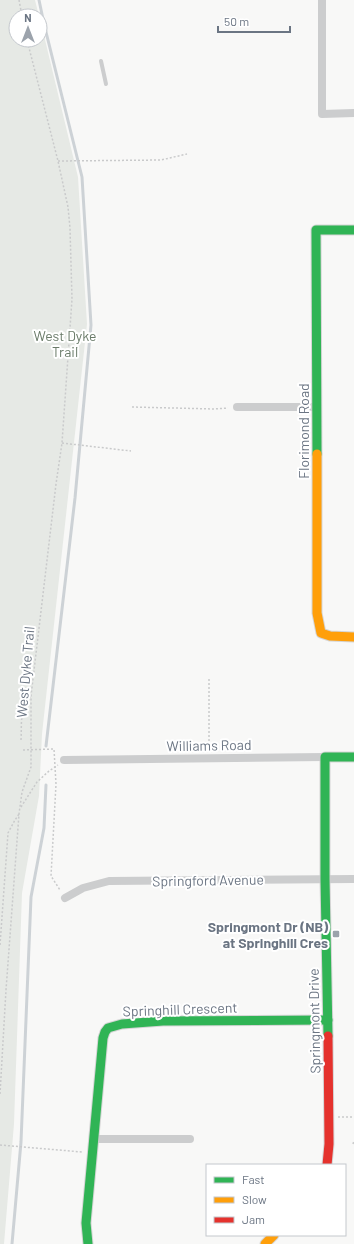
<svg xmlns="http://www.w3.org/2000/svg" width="354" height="1244" viewBox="0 0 354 1244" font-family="Barlow,sans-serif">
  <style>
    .green { fill: #e6e9e5 }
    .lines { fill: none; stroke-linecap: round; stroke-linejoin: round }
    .stream { stroke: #cdd2d6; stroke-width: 3 }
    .fast-casing { stroke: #d5d5d5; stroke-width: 11 }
    .slow-casing { stroke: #d5d5d5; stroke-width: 11 }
    .jam-casing { stroke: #d5d5d5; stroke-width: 11 }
    .path { stroke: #c9cacb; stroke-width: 1.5; stroke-dasharray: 2 2; stroke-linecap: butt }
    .lane { stroke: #cccdce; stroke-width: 4 }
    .street { stroke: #cccdce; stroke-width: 8 }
    .fast { stroke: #30b455; stroke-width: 9 }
    .slow { stroke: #ff9f0a; stroke-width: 9 }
    .jam { stroke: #e5322d; stroke-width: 9 }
    .poi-dot { fill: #9ca3ac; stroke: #fff; stroke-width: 1.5 }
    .labels { text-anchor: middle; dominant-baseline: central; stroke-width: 4; stroke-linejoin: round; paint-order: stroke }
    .park-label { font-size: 14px; fill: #6a7b69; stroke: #fff }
    .street-label { font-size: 14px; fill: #6b7583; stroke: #fff }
    .poi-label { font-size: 14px; font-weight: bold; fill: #6b7583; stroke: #fff; text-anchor: end }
  </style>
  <rect width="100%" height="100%" fill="#f8f8f7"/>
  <!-- green -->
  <polygon class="green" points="0,0 35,0 39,16 16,16 16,40 40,40 40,19 78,177 87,324 42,734 39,796 22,893 14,1124 4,1244 0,1244"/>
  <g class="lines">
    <!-- stream -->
    <g class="stream">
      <polyline points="39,0 44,24 82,177 91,325 75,498 46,746"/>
      <polyline points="12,1244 21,1142 31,897 44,828 46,785"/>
    </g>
    <!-- fast casing -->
    <g class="fast-casing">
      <g id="fast">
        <polyline points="317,454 316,230 354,230"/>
        <polyline points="328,1036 325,879 325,757 354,757"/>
        <polyline points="88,1244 86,1223 103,1038 105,1032 108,1028 122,1024 163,1021 328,1020"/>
      </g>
    </g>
    <!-- slow casing -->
    <g class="slow-casing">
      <g id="slow">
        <polyline points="317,454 317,613 321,633 330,636 354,637"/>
        <polyline points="265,1244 274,1235"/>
      </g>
    </g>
    <!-- jam casing -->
    <g class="jam-casing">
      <polyline id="jam" points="327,1165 329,1144 328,1036"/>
    </g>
    <!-- path -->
    <g class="path">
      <polyline points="19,0 22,16"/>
      <polyline points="58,161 161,160 187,154"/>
      <polyline points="132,407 214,409 228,408"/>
      <polyline points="62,443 131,451"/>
      <path d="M21,740c1,-17 -2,-31 10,-44"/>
      <polyline points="209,749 209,677"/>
      <polyline points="23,750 54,749 56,784 51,876 60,890"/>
      <polyline points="21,807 37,782 49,771 58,765"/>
      <polyline points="0,945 8,833 15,820 19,814"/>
      <polyline points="0,1094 6,990 19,814 22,792 31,767 31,696 56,484 62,443 72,299 70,228 68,207 58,161 27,40"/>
      <polyline points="338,1117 354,1117"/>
      <polyline points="353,1144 354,1141"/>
      <polyline points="0,1145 82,1152"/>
    </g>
    <!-- lane -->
    <polyline class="lane" points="101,61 106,84"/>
    <!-- street -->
    <g class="street">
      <polyline points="322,0 322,114 354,113"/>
      <polyline points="237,407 317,407"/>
      <polyline points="64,760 325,757"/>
      <polyline points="65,898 83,888 109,881 354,879"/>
      <polyline points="94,1139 190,1139"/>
    </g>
    <!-- fast -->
    <use href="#fast" class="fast"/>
    <!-- slow -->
    <use href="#slow" class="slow"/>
    <!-- jam -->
    <use href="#jam" class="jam"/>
  </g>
  <!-- markers -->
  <rect class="poi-dot" x="332" y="930" width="8" height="8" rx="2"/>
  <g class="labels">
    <!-- park labels -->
    <g class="park-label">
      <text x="65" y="335">West Dyke<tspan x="65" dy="16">Trail</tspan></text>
    </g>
    <!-- street labels -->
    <g class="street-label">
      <text transform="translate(303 431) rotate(-90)">Florimond Road</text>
      <text transform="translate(25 672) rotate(-85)">West Dyke Trail</text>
      <text transform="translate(209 745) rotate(-1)">Williams Road</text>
      <text transform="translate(208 880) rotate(-1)">Springford Avenue</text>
      <text transform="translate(180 1009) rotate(-2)">Springhill Crescent</text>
      <text transform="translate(314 1021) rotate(-91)">Springmont Drive</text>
    </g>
    <!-- poi labels -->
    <g class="poi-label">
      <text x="328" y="926">Springmont Dr (NB)<tspan x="328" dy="16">at Springhill Cres</tspan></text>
    </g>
  </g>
  <!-- legend -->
  <rect x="206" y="1164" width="140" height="72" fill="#ffffff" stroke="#c4c8cd"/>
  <rect x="214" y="1177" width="20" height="6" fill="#30b455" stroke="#c4c8cd"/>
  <text x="242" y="1184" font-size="12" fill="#6b7583">Fast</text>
  <rect x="214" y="1197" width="20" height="6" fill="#ff9f0a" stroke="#c4c8cd"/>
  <text x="242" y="1204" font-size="12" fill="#6b7583">Slow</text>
  <rect x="214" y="1217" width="20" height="6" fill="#e5322d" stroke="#c4c8cd"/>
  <text x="242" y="1224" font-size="12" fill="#6b7583">Jam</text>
  <!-- north arrow -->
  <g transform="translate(28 28)"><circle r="19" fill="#ffffff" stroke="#c4c8cd"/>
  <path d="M0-3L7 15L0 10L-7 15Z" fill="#9ca3ac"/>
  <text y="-6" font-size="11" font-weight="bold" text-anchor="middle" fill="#6b7583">N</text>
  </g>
  <!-- scale -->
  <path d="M218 26v6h72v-6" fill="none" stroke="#6b7583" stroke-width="2"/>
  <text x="224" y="26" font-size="12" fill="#6b7583" stroke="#ffffff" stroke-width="3" paint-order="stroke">50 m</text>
</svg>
